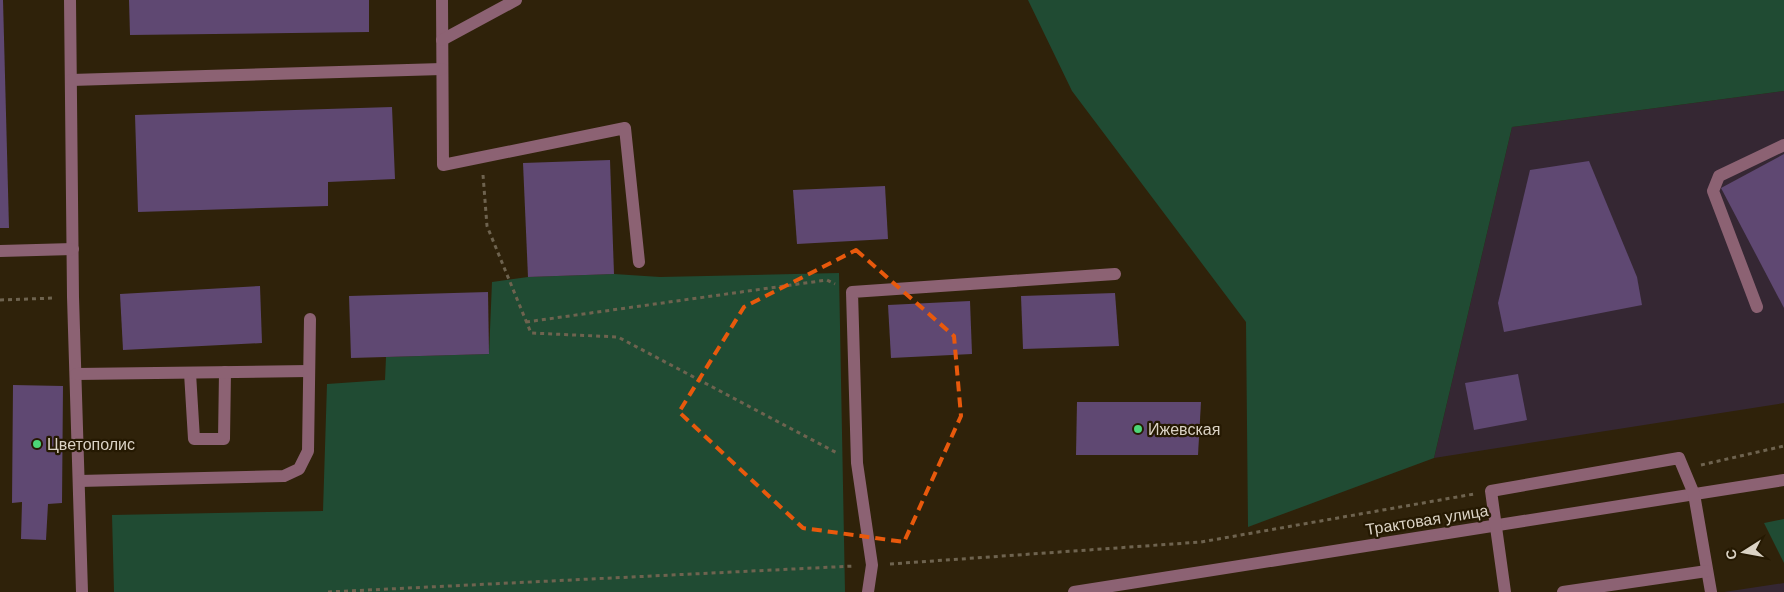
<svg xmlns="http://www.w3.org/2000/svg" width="1784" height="592" viewBox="0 0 1784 592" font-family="'DM Sans',sans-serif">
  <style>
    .industrial { fill: #352733 }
    .green { fill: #204b33 }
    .building { fill: #5f4872 }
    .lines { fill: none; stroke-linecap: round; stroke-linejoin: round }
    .path { stroke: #6e634f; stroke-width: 3; stroke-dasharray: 4 4; stroke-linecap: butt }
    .minor { stroke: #8c6273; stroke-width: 12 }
    .marked { fill: none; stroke: #e8590c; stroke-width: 4; stroke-dasharray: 10 6; stroke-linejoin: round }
    .poi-dot { fill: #4cd677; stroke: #251902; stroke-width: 2 }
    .labels { text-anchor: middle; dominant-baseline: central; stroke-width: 4.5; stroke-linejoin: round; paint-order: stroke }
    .poi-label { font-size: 16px; fill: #dbd3c5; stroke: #251902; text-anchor: start }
    .street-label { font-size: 16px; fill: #dbd3c5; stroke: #251902 }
  </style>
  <rect width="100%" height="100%" fill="#2f220a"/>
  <!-- industrial -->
  <g class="industrial">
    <polygon points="1784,91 1784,403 1434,458 1512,127"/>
    <polygon points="1784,583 1784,592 1724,592"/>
  </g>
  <!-- green -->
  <g class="green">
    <polygon points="1028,0 1784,0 1784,91 1512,127 1434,458 1248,527 1246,322 1072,91"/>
    <polygon points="839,273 845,592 114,592 112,515 323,511 327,384 385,380 386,357 489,354 492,282 528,277 614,274 660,277"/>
    <polygon points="1784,519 1784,563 1764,523"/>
  </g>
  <!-- building -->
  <g class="building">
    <polygon points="0,0 3,0 9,228 0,228"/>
    <polygon points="129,0 369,0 369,32 130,35"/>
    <polygon points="392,107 395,179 328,182 328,206 138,212 135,115"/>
    <polygon points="1784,154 1784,308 1721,188"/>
    <polygon points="610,160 614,274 528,277 523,163"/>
    <polygon points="1589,161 1637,277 1642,305 1504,332 1498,303 1530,170"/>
    <polygon points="885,186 888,239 797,244 793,190"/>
    <polygon points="260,286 262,343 123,350 120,294"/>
    <polygon points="488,292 489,354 351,358 349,296"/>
    <polygon points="1115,293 1119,346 1023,349 1021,296"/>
    <polygon points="970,301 972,354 891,358 888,305"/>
    <polygon points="1518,374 1527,420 1474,430 1465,383"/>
    <polygon points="13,385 63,386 62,503 48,504 46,540 21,539 22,502 12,503"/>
    <polygon points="1077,402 1201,402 1198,455 1076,455"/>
  </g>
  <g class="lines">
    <!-- path -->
    <g class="path">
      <polyline points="483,175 487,226 531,333 618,337 837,453"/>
      <polyline points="0,300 55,298"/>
      <polyline points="526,322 827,280 835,284"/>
      <polyline points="1701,465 1784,446"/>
      <polyline points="890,564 1201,542 1474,494"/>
      <polyline points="328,592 854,566"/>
    </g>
    <!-- minor -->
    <g class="minor">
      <polyline points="70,0 73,297 82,592"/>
      <polyline points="442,0 443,165 625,128 639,262"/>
      <polyline points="442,40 516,0"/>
      <polyline points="71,80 442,69"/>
      <polyline points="0,251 73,249"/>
      <polyline points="1757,307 1713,191 1719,176 1784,145"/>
      <polyline points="190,373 194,439 224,439 225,372"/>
      <polyline points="76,374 309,371"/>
      <polyline points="79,481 284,476 299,469 308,451 310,319"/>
      <polyline points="868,592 872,565 857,463 852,292 1115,274"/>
      <polyline points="1074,592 1784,480"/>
      <polyline points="1505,592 1491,491 1679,458 1694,494 1711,592"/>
      <polyline points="1563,592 1707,571"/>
    </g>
  </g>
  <!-- marked area -->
  <path class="marked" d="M856,250l98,86 7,80 -57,126 -101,-14 -124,-116 65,-105z"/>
  <!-- markers -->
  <g class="poi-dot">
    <circle cx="1138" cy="429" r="5"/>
    <circle cx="37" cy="444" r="5"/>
  </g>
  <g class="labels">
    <!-- poi labels -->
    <g class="poi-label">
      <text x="1148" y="429">Ижевская</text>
      <text x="47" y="444">Цветополис</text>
    </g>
    <!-- street labels -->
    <g class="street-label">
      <text transform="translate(1427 520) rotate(-9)">Трактовая улица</text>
    </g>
  </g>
  <!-- north arrow -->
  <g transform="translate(1744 552) rotate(259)" stroke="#251902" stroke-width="4" paint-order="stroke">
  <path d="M0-4L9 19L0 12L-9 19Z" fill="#dbd3c5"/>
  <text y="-8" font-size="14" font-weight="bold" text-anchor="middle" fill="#dbd3c5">С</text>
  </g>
</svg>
